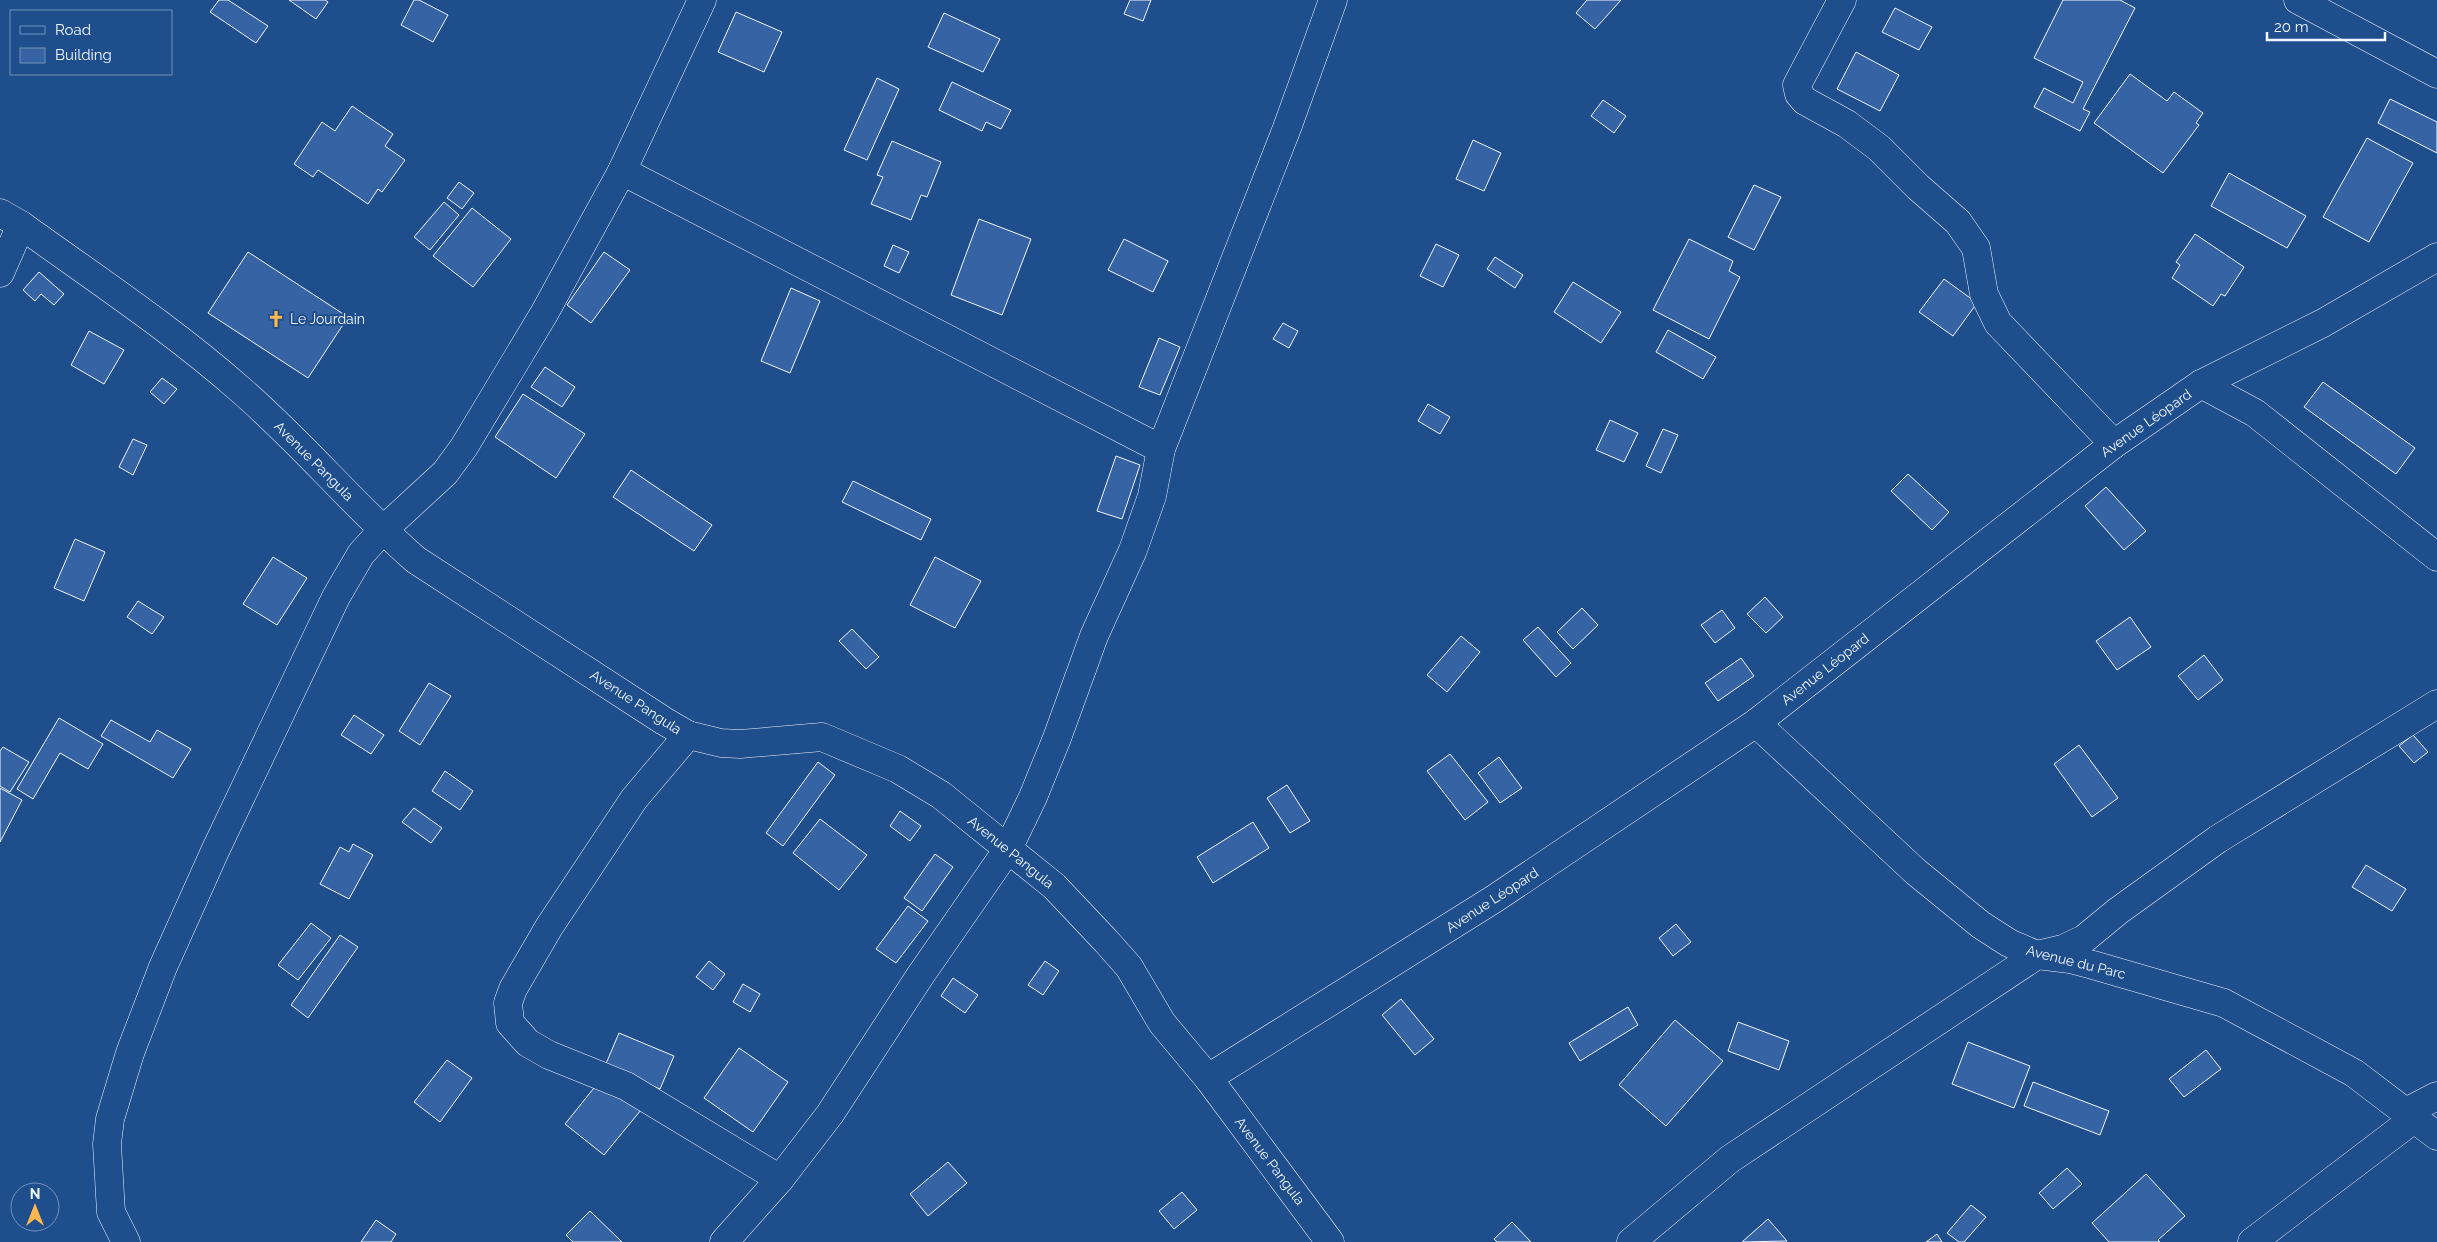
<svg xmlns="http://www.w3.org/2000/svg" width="2437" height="1242" viewBox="0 0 2437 1242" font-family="Raleway,sans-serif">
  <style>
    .building { fill: #3563a3; stroke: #f2f6ff }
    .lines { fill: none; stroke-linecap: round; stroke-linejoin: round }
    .street-casing { stroke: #f2f6ff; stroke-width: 29 }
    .street { stroke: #1f4e8c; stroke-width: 28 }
    .labels { text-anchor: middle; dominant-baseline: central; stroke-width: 4; stroke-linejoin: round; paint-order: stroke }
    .poi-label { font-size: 14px; fill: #f2f6ff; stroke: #1f4e8c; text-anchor: start }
    .street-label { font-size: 14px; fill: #f2f6ff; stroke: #1f4e8c }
  </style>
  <rect width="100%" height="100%" fill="#1f4e8c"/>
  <!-- building -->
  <g class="building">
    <polygon points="219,0 228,0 268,26 256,43 210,12"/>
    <polygon points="289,0 325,0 328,2 316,19"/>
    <polygon points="414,0 419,0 448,15 433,42 401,25"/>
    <polygon points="1130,0 1151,0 1143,21 1124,14"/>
    <polygon points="1587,0 1621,0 1595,29 1576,13"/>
    <polygon points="2063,0 2120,0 2135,8 2083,109 2090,112 2080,131 2034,107 2044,88 2073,103 2083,82 2034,58"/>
    <polygon points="1895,8 1932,27 1919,50 1882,32"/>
    <polygon points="736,12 782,32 764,72 718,52"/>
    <polygon points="944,13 1000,39 983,72 928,47"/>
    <polygon points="1856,52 1899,75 1880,111 1837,89"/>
    <polygon points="2130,74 2167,101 2174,92 2203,113 2196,123 2199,125 2163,173 2094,123"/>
    <polygon points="877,78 899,89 867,160 844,150"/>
    <polygon points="952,82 1011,110 1001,129 986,122 982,131 939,110"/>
    <polygon points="2390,99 2437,122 2437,153 2378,123"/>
    <polygon points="1603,100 1626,116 1614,133 1591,116"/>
    <polygon points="352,106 393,134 385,146 405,160 382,192 378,189 368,204 318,170 313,177 294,164 322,122 335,131"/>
    <polygon points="2367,138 2413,163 2369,242 2323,217"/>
    <polygon points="1473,140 1501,153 1484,191 1456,179"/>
    <polygon points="892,141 941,162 927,197 921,195 911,220 871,204 883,177 877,175"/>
    <polygon points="2229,173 2306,216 2287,248 2211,206"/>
    <polygon points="459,182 474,193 462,209 447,198"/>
    <polygon points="1754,185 1781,197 1754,250 1728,237"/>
    <polygon points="444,202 459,215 430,250 414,237"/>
    <polygon points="472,208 511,239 473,287 433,256"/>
    <polygon points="979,219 1031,239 1002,315 951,295"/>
    <polygon points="2195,234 2244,267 2225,296 2221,294 2213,306 2172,278 2180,265 2176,262"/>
    <polygon points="1124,239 1168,261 1153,292 1108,270"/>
    <polygon points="1689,239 1733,261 1729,271 1740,277 1709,339 1653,310"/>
    <polygon points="1436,244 1459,255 1443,287 1420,276"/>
    <polygon points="893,245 909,252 899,273 884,266"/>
    <polygon points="248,252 348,317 308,378 208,313"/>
    <polygon points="604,252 630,270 591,323 567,305"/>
    <polygon points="1495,257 1523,275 1515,288 1487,269"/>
    <polygon points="39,272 64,294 54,305 41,294 35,301 23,290"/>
    <polygon points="1944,279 1977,303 1953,336 1919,312"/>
    <polygon points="1573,282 1621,312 1601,343 1554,312"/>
    <polygon points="791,288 820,301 790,373 761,361"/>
    <polygon points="1283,323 1298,331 1289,348 1273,339"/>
    <polygon points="1668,330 1716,357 1703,379 1656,352"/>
    <polygon points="89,331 124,350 104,384 71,365"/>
    <polygon points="1159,338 1180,347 1160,395 1139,387"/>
    <polygon points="545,367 575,387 562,407 531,387"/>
    <polygon points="162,378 177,389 164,404 150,392"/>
    <polygon points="2323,382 2415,448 2396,474 2304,407"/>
    <polygon points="523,394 585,434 556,478 495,437"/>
    <polygon points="1428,404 1450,417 1440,434 1418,421"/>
    <polygon points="1610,420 1638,433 1624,462 1596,450"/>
    <polygon points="1663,429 1678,435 1661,473 1646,466"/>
    <polygon points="133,439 147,445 133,475 119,467"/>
    <polygon points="1116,456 1140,465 1122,519 1097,511"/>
    <polygon points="631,470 712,525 694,551 613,497"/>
    <polygon points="1908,474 1949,512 1932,530 1891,491"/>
    <polygon points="853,481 931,519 921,540 842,502"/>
    <polygon points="2106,487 2146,531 2124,550 2085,506"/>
    <polygon points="75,539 105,552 84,601 54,588"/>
    <polygon points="273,557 307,578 277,625 243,604"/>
    <polygon points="935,557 981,581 955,628 910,605"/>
    <polygon points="1765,597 1783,617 1766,633 1747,614"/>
    <polygon points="138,601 164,617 152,634 127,617"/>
    <polygon points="1582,608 1598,625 1573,649 1557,632"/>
    <polygon points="1722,610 1735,628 1715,643 1701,625"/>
    <polygon points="2130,617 2151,647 2117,670 2096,641"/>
    <polygon points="1538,627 1571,663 1556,677 1523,640"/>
    <polygon points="852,629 879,657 866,669 839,641"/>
    <polygon points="1461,636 1480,652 1447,692 1427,675"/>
    <polygon points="2204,655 2223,680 2198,700 2178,676"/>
    <polygon points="1741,658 1754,676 1718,701 1705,683"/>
    <polygon points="429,683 451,696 420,745 399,731"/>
    <polygon points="354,715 384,735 371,754 341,735"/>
    <polygon points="59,718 103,744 88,769 60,753 33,799 17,789"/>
    <polygon points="111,720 150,742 157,730 191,749 173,778 101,736"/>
    <polygon points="2413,735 2428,752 2414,763 2399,746"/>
    <polygon points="2079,745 2118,798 2092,817 2054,764"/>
    <polygon points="3,747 29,762 10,792 0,786 0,751"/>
    <polygon points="1450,754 1488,802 1465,820 1427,771"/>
    <polygon points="1499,757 1522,788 1500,803 1478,773"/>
    <polygon points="818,762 835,775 783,846 766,833"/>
    <polygon points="445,771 473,791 460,810 432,791"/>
    <polygon points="1287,785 1310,821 1290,833 1267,798"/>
    <polygon points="0,788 22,800 0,842"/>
    <polygon points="414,808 442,828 431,843 402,822"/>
    <polygon points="900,811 921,826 910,841 890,826"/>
    <polygon points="820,819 867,855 839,890 793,853"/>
    <polygon points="1253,822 1269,848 1213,883 1197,857"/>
    <polygon points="353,844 373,855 349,899 320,884 340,847 349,852"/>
    <polygon points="935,854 953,867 922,911 904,898"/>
    <polygon points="2366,865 2406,889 2392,911 2352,887"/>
    <polygon points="908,906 928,921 896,963 876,949"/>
    <polygon points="311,923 331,938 298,980 278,965"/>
    <polygon points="1676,924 1691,942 1673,956 1659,938"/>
    <polygon points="340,935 358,947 308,1018 291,1005"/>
    <polygon points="709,961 725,974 713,990 696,977"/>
    <polygon points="1045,961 1059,971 1043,995 1028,985"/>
    <polygon points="953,978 978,995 965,1013 941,996"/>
    <polygon points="743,984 760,994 750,1012 733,1002"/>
    <polygon points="1401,999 1434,1039 1415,1055 1382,1015"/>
    <polygon points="1628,1007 1638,1025 1580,1061 1569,1043"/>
    <polygon points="1675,1020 1723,1061 1666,1126 1619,1085"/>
    <polygon points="1738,1022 1789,1041 1779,1070 1728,1051"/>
    <polygon points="619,1033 674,1056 660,1089 605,1066"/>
    <polygon points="1968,1042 2030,1066 2014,1108 1952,1084"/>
    <polygon points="739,1048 788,1082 753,1132 704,1098"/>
    <polygon points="2206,1050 2221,1069 2184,1097 2169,1079"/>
    <polygon points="447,1060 472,1078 440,1122 414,1102"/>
    <polygon points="602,1078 641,1110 604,1155 565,1124"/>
    <polygon points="2033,1082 2109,1111 2100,1135 2024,1106"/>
    <polygon points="948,1162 967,1183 928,1216 910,1194"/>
    <polygon points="2067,1168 2082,1184 2053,1209 2039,1193"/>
    <polygon points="2146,1174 2185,1216 2158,1240 2160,1242 2109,1242 2092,1223"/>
    <polygon points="1182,1192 1197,1210 1174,1229 1159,1211"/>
    <polygon points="1971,1205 1986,1217 1964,1242 1959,1242 1947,1233"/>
    <polygon points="590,1211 622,1242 573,1242 566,1235"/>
    <polygon points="1768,1219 1787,1241 1742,1242"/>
    <polygon points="376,1220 396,1234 391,1242 361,1242"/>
    <polygon points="1512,1222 1531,1242 1497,1242 1494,1239"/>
    <polygon points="1937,1234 1942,1242 1926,1242"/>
  </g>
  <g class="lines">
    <!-- street casing -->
    <g class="street-casing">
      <g id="street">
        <polyline points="1842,0 1797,85 1799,94 1805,101 1847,124 1879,148 1918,187 1958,222 1976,248 1984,294 1998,323 2114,444"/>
        <polyline points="2298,0 2437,74"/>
        <polyline points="622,171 1161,449"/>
        <path d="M0,213l21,12c75,54 152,105 221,166 61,53 113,116 174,169l248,161 24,14 33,8 19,1 82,-7 76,32 43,26 113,91 52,55 23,26 33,56 46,55 122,164"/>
        <polyline points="0,273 21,225"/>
        <polyline points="2201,384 2255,413 2437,557"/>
        <polyline points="1756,723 1916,872 1981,925 2009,943 2037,955 2070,959 2093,965 2224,1003 2354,1073 2437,1136"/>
        <polyline points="688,735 634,799 549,927 513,989 508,1003 510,1023 528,1043 549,1055 626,1086 780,1179"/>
        <polyline points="1208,1078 1494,899 1756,723 2114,444 2201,384 2323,323 2437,257"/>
        <polyline points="2408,1111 2437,1096"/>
        <polyline points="126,1242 111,1212 107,1144 110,1119 130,1053 163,967 215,851 336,597 361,554 382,531 445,473 464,447 545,312 622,171 702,0"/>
        <polyline points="724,1242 780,1179 830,1114 920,976 1008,849 1033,797 1057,738 1094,636 1133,550 1152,496 1161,449 1287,128 1333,0"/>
        <polyline points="1631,1242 1730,1159 2037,955 2063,949 2084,939 2118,911 2218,839 2437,704"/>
        <polyline points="2252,1242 2415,1118"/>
      </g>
    </g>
    <!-- street -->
    <use href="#street" class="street"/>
  </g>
  <!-- icons -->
  <defs>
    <g id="church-bare" transform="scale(1.35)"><path d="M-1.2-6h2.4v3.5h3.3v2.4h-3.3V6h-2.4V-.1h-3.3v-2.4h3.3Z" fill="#ffb74d" stroke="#1f4e8c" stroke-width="2.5" paint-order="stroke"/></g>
  </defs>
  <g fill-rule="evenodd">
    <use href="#church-bare" x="276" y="319"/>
  </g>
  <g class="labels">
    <!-- poi labels -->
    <g class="poi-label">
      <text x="290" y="319">Le Jourdain</text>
    </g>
    <!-- street labels -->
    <g class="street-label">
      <text transform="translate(2146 423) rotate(-35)">Avenue Léopard</text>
      <text transform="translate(314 461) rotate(45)">Avenue Pangula</text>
      <text transform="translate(1825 669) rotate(-38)">Avenue Léopard</text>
      <text transform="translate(636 702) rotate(33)">Avenue Pangula</text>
      <text transform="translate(1011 852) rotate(39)">Avenue Pangula</text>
      <text transform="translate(1492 900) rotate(-33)">Avenue Léopard</text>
      <text transform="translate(2076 962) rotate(14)">Avenue du Parc</text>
      <text transform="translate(1270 1161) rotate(53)">Avenue Pangula</text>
    </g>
  </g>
  <!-- legend -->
  <rect x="10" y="10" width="162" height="65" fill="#1f4e8c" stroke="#7391ba"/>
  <rect x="20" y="26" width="25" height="8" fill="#1f4e8c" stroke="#7391ba"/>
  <text x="55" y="35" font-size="15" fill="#f2f6ff">Road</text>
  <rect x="20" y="48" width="25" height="15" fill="#3563a3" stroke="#7391ba"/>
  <text x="55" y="60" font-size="15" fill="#f2f6ff">Building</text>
  <!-- north arrow -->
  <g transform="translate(35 1207)"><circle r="24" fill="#1f4e8c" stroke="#7391ba"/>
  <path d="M0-4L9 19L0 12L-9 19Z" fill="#ffb74d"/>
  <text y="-8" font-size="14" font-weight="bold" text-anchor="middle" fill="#f2f6ff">N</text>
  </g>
  <!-- scale -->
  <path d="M2267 32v8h118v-8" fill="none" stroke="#f2f6ff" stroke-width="2.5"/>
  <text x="2274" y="32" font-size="15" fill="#f2f6ff" stroke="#1f4e8c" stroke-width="4" paint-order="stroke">20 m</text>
</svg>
